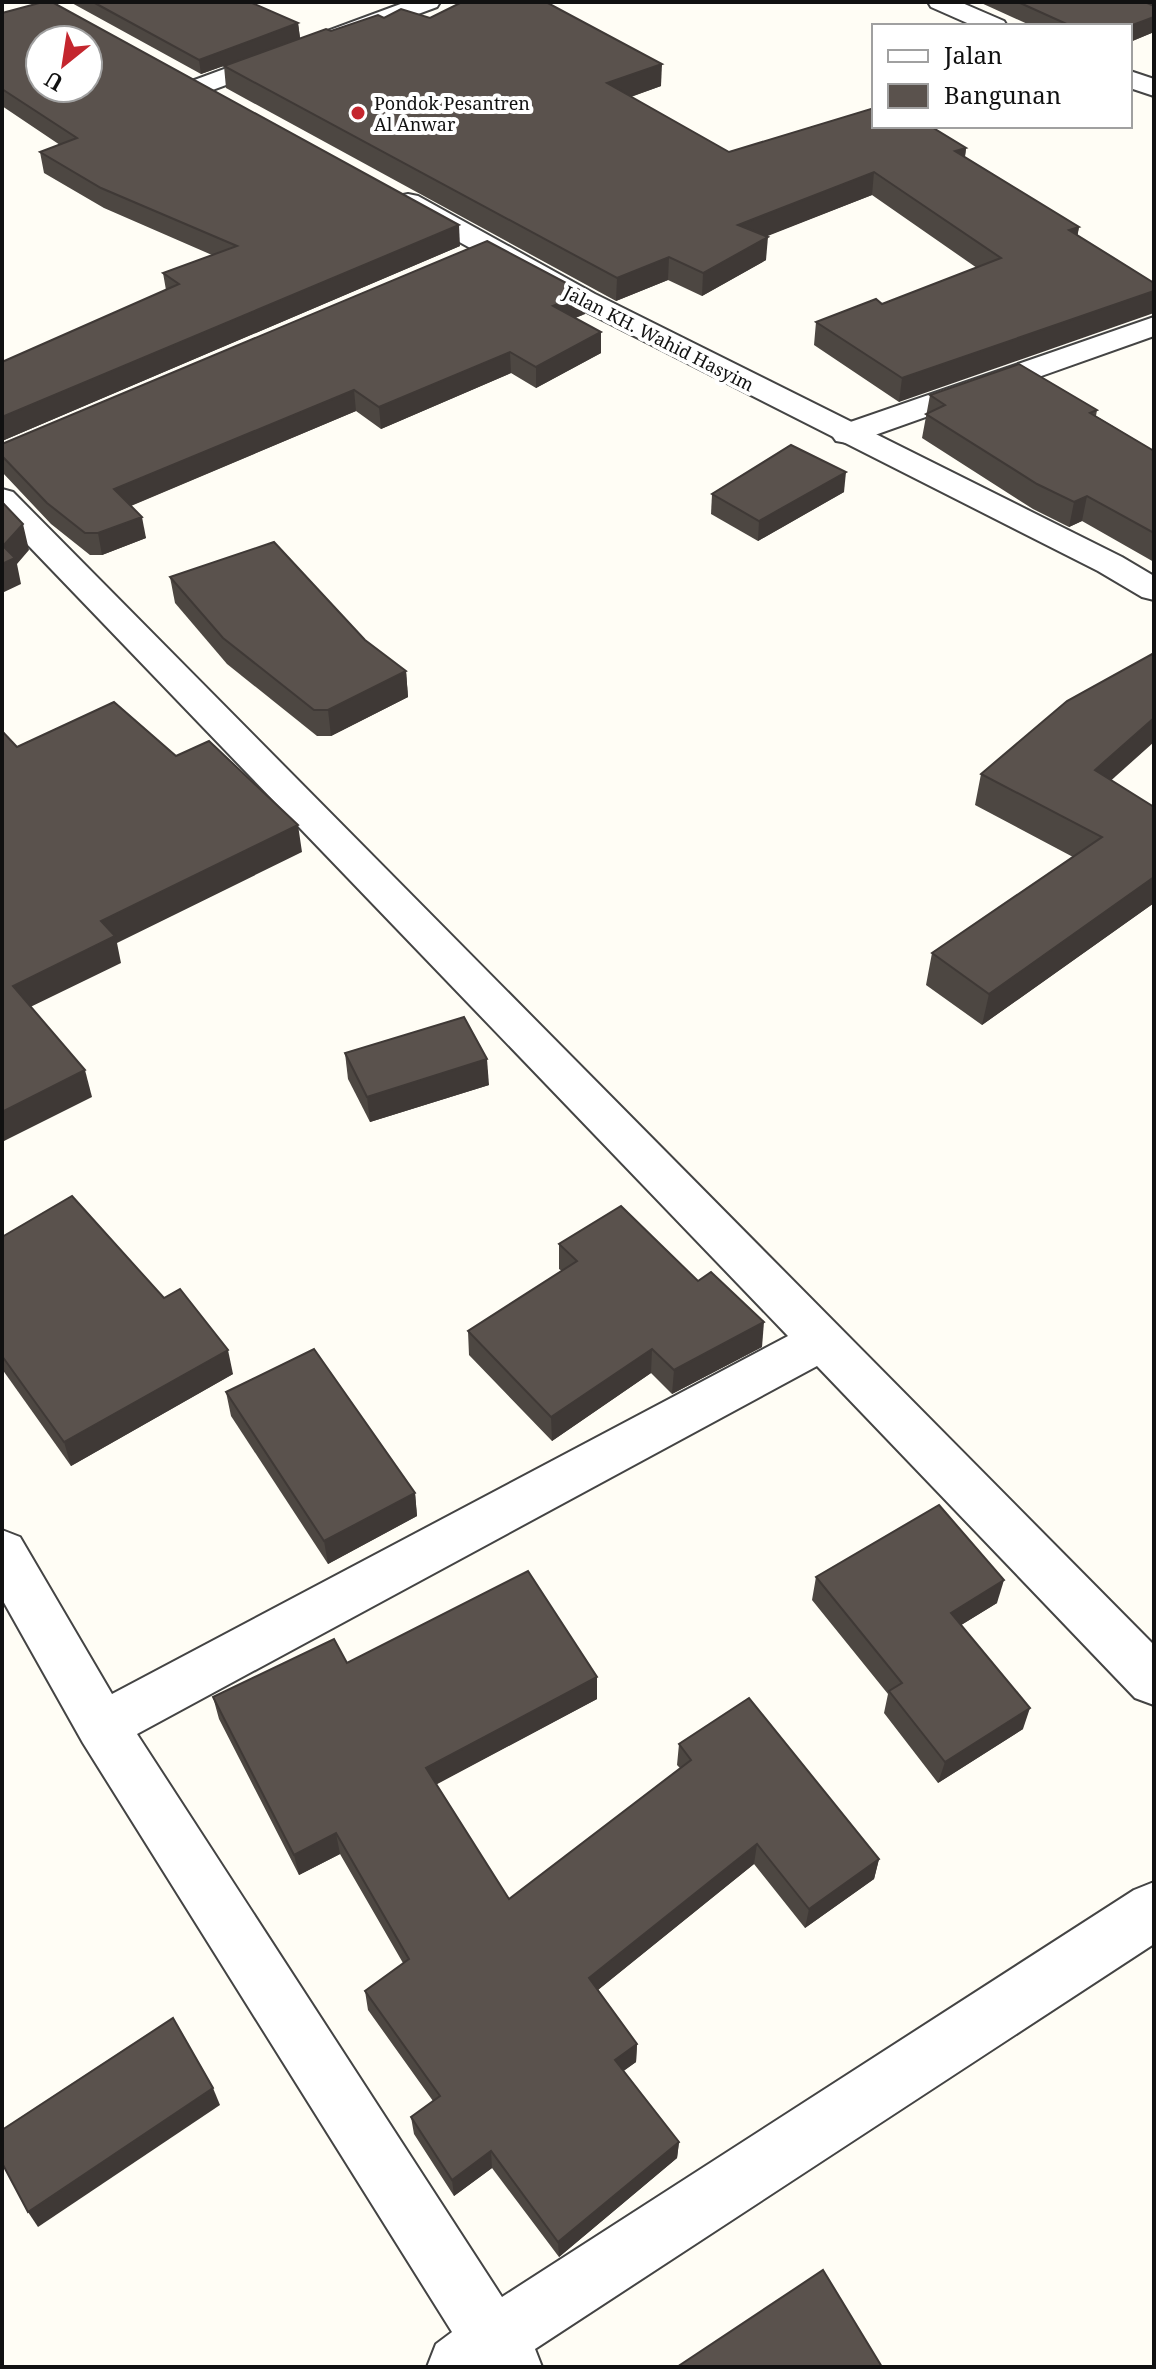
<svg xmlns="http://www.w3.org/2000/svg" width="1156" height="2369" viewBox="0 0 1156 2369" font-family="'Noto Serif',serif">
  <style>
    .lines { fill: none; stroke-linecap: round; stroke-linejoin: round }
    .minor-casing { stroke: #444; stroke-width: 4 }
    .tertiary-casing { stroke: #444; stroke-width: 4 }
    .minor { fill: #fff; fill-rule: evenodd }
    .tertiary { fill: #fff; fill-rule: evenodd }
    .wall { fill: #4d4742 }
    .shaded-wall { fill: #3f3936 }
    .building { fill: #5a524d; stroke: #3f3936; stroke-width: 2; fill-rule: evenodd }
    .poi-dot { fill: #c4262e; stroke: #fff; stroke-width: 3 }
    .labels { text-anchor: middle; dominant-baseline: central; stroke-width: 8; stroke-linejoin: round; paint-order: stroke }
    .far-poi-label { font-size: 18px; fill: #111; stroke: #fff; text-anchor: start }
    .far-street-label { font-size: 18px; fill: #111; stroke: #fff }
  </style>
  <rect width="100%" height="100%" fill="#fffdf5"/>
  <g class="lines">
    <!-- minor casing -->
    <g class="minor-casing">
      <g id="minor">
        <polygon points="406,2 440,2 437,7 207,92 189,92 185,87 189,82"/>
        <polygon points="928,2 960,2 1004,21 1007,26 974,26 931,7"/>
        <polygon points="1130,71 1154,79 1154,96 1130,88"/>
        <polygon points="1154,317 1154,336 858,441 847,443 836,441 831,434 836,427"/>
        <polygon points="2,489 13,492 1154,1645 1154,1705 1135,1698 817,1366 137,1734 502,2297 1134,1890 1154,1882 1154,1944 535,2349 542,2367 427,2367 436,2344 452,2332 83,1743 2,1599 2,1530 20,1537 112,1694 788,1336 2,518"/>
      </g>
    </g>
    <!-- tertiary casing -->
    <g class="tertiary-casing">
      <polygon id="tertiary" points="408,194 418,196 595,294 1122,557 1154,576 1154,600 1142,597 1098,571 575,306 398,208 394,202 398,196"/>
    </g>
    <!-- minor -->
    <use href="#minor" class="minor"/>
    <!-- tertiary -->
    <use href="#tertiary" class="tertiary"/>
  </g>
  <!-- wall -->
  <g class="wall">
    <polygon points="70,2 250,2 298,23 300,38 384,18 661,86 631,97 729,152 966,148 965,157 1079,227 1077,236 899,402 814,345 816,322 882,304 977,268 872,195 766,236 766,260 702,296 668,280 616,301 226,88 224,66 201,74"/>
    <polygon points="979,2 1145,2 1154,6 1154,32 1130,42 1130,26 1032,26"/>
    <polygon points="2,13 460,246 2,441 2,362 166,290 163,273 212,255 104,208 44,173 40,152 60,145 2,106"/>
    <polygon points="585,314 575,318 601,332 601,353 536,388 511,373 381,429 356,411 131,506 146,538 102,555 90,555 51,524 2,472 2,444"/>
    <polygon points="930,395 1097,410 1096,416 1154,451 1154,562 1082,521 1069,527 1033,509 922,438"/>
    <polygon points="844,492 758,541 711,514 712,494"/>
    <polygon points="170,577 365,640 406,671 408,697 331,736 317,736 227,664 175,603"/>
    <polygon points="981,774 1111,781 1154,807 1154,903 982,1025 926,985 932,953 1073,857 975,805"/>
    <polygon points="345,1053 489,1085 370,1122 348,1079"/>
    <polygon points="2,1237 233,1374 71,1466 2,1369"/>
    <polygon points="559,1244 762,1347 672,1394 651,1373 552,1441 469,1355 468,1331 562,1271 559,1269"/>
    <polygon points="226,1392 415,1493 417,1516 328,1564 231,1416"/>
    <polygon points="816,1577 997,1603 961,1625 1023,1729 938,1783 884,1713 888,1694 812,1600"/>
    <polygon points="347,1663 597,1699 436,1784 509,1899 680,1768 677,1765 679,1744 879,1859 874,1879 805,1928 754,1864 598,1990 637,2044 636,2062 623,2071 679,2142 677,2158 559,2257 492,2168 454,2196 414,2134 411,2117 433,2101 368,2010 365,1991 403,1963 340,1854 299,1875 219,1719 213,1697"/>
  </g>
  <!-- shaded-wall -->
  <g class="shaded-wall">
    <polygon points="1154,17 1154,32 1130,42 1130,26"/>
    <polygon points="298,23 300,38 201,74 199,60"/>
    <polygon points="662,64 661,86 607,105 607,83"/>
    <polygon points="966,148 963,171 955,151"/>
    <polygon points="874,172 872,195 737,248 738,225"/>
    <polygon points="459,225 460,246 2,441 2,417"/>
    <polygon points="1079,227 1075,250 1069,230"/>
    <polygon points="768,237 766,260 702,296 703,273"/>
    <polygon points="669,257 668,280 616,301 617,278"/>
    <polygon points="1154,291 1154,313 899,402 902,378"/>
    <polygon points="585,293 585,314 553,327 553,306"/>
    <polygon points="601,332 601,353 536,388 536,367"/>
    <polygon points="510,352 511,373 381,429 379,407"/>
    <polygon points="354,390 356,411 118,511 114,489"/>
    <polygon points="846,472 844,492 758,541 759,521"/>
    <polygon points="1087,496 1082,521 1069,527 1074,502"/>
    <polygon points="142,517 146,538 102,555 98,533"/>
    <polygon points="23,524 29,550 17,564 21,584 2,593 3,546"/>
    <polygon points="406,671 408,697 331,736 328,710"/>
    <polygon points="1154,718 1154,742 1087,802 1095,770"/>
    <polygon points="298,825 302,852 117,943 121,963 20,1012 13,986 101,921"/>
    <polygon points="1154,877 1154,903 982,1025 989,994"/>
    <polygon points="487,1059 489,1085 370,1122 367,1097"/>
    <polygon points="85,1070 92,1097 2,1142 2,1112"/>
    <polygon points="764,1322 762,1347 672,1394 674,1370"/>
    <polygon points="652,1349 651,1373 552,1441 551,1417"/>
    <polygon points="228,1350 233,1374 71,1466 64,1442"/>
    <polygon points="415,1493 417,1516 328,1564 324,1541"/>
    <polygon points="1004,1580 997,1603 945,1635 951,1613"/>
    <polygon points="597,1677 597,1699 428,1789 426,1768"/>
    <polygon points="1030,1708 1023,1729 938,1783 945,1762"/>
    <polygon points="336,1833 340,1854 299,1875 294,1855"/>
    <polygon points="757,1844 754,1864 589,1997 589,1978"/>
    <polygon points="879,1859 874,1879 805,1928 809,1909"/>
    <polygon points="637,2044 636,2062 614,2078 615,2060"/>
    <polygon points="213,2088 220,2105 38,2227 28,2212"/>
    <polygon points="679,2142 677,2158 559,2257 558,2242"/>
    <polygon points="491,2151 492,2168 454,2196 452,2180"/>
  </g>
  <!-- building -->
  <g class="building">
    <path d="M43,2h9l407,223 -457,192v-55l177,-78 -16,-11 74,-27 -136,-58 -61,-36 37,-14 -75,-49v-76zM40,40h48v48h-48z"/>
    <polygon points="93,2 250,2 298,23 199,60"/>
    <polygon points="462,2 546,2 662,64 607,83 729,152 874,108 874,126 930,126 966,148 955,151 1079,227 1069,230 1154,283 1154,291 902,378 816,322 876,299 882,304 1001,258 874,172 738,225 768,237 703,273 669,257 617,278 224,66 326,29 331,31 378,15 384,18 401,9 430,18"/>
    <polygon points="1018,2 1145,2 1154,6 1154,17 1130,26 1071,26"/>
    <polygon points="487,241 585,293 553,306 601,332 536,367 510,352 379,407 354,390 114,489 142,517 98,533 85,533 47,503 2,456 2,444"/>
    <polygon points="1019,364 1097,410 1090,413 1154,451 1154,533 1087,496 1074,502 1037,484 926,414 945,405 930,395"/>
    <polygon points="791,445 846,472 759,521 712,494"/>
    <polygon points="2,502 23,524 3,546 15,558 2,564"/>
    <polygon points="274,542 365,640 406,671 328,710 314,710 223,638 170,577"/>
    <polygon points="1154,653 1154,718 1095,770 1154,807 1154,877 989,994 932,953 1102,837 981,774 1067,701"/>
    <polygon points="114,702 176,756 209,741 298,825 101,921 115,936 13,986 85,1070 2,1112 2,731 17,747"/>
    <polygon points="464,1017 487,1059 367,1097 345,1053"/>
    <polygon points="72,1196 164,1298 180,1289 228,1350 64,1442 2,1356 2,1237"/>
    <polygon points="621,1206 698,1281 711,1272 764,1322 674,1370 652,1349 551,1417 468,1331 577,1261 559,1244"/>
    <polygon points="314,1349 415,1493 324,1541 226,1392"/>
    <polygon points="939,1505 1004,1580 951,1613 1030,1708 945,1762 889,1691 902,1683 816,1577"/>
    <polygon points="528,1571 597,1677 426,1768 509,1899 691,1760 679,1744 749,1698 879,1859 809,1909 757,1844 589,1978 637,2044 615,2060 679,2142 558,2242 491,2151 452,2180 411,2117 440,2096 365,1991 409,1959 336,1833 294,1855 213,1697 334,1639 347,1663"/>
    <polygon points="173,2018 213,2088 28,2212 2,2163 2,2130"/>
    <polygon points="823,2270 882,2367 677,2367"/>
  </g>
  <!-- markers -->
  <circle class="poi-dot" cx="358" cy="113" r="8"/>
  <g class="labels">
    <!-- far-poi labels -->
    <g class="far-poi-label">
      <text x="374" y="103">Pondok Pesantren<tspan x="374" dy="21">Al Anwar</tspan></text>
    </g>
    <!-- far-street labels -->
    <g class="far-street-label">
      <text transform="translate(659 338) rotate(27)">Jalan KH. Wahid Hasyim</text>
    </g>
  </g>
  <!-- border -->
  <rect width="1156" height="2369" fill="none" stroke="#111111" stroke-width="8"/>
  <!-- legend -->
  <rect x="872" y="24" width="260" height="104" fill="#ffffff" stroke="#a0a0a0" stroke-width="2"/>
  <rect x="888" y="50" width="40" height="12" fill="#ffffff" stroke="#a0a0a0" stroke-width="2"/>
  <text x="944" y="64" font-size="24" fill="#111111">Jalan</text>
  <rect x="888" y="84" width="40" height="24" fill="#5a524d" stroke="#a0a0a0" stroke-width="2"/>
  <text x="944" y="104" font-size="24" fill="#111111">Bangunan</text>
  <!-- north arrow -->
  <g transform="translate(64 64) rotate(210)"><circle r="38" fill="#ffffff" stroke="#a0a0a0" stroke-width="2"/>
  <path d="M0-6L14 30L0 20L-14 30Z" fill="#c4262e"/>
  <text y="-12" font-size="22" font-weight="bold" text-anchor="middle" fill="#111111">U</text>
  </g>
</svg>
